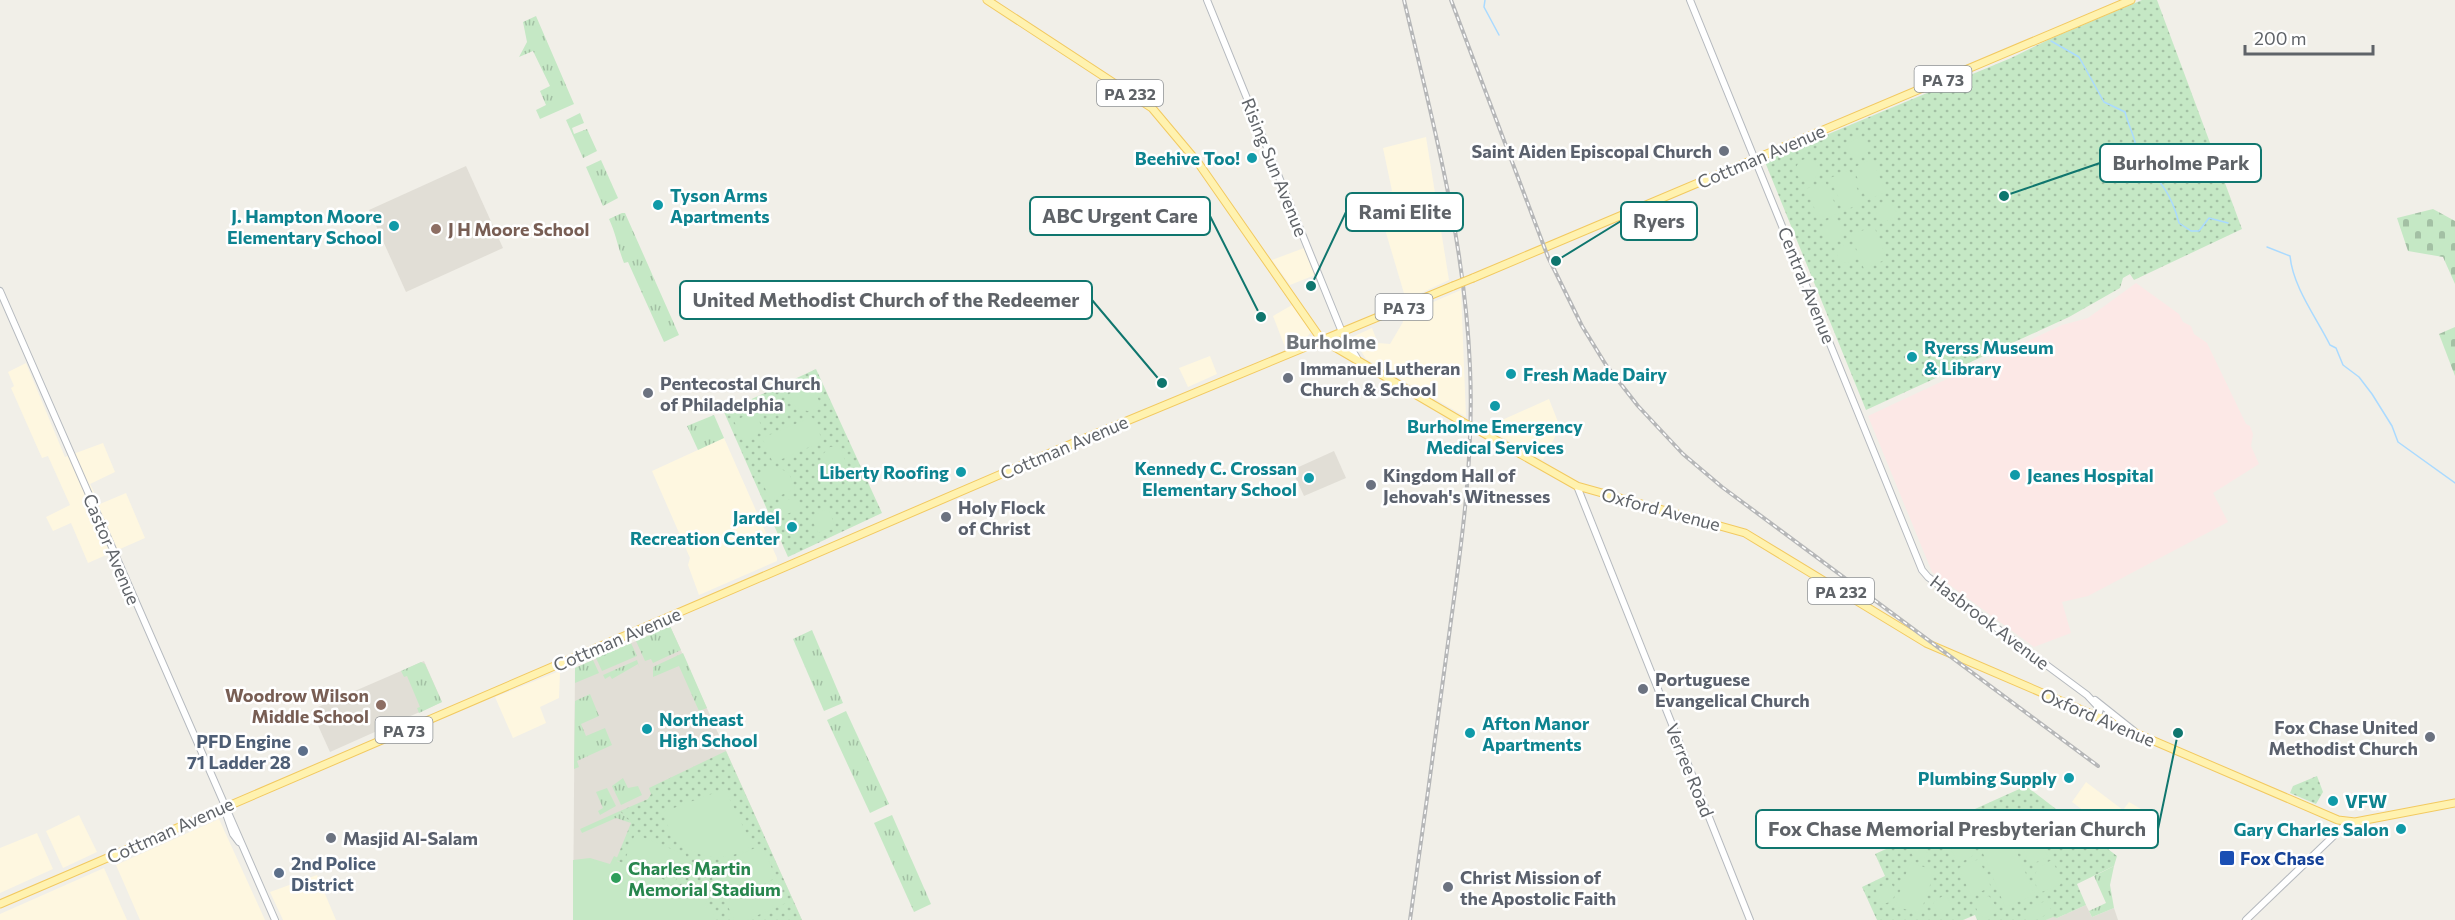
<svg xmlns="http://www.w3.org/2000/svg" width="2455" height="920" viewBox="0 0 2455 920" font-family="Commissioner,sans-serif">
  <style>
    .commercial { fill: #fef7e0 }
    .education { fill: #e1ded6 }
    .medical { fill: #fce8e6 }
    .grass { fill: url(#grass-tufts) }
    .cemetery { fill: url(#cemetery-stones) }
    .park { fill: url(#park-dots) }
    .garden { fill: #c5e8c5 }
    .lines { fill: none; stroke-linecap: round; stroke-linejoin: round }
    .stream { stroke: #aadaff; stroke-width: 1.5 }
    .secondary-casing { stroke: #b6babf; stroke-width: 8 }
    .primary-casing { stroke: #f2c960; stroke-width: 9 }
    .secondary { stroke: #fff; stroke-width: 6 }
    .primary { stroke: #fff2af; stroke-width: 7 }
    .rail-casing { stroke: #b6b7b8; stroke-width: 4 }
    .rail { stroke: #fff; stroke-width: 1.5; stroke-dasharray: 4.5; stroke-linecap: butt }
    .primary-bridge-casing { stroke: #f2c960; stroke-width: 9; stroke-linecap: butt }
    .primary-bridge { stroke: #fff2af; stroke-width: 7 }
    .worship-dot { fill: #6b7280; stroke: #fff; stroke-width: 2 }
    .culture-dot { fill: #0f9aa8; stroke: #fff; stroke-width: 2 }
    .education-dot { fill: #8d6e63; stroke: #fff; stroke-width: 2 }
    .service-dot { fill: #5c6f8a; stroke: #fff; stroke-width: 2 }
    .transit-dot { fill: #1a4fb4; stroke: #fff; stroke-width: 2 }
    .leisure-dot { fill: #2e9e5b; stroke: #fff; stroke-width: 2 }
    .labels { text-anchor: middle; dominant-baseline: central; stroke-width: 5; stroke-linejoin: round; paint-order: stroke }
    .shield { fill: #fff; stroke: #8f9295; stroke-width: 1.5 }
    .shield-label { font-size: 16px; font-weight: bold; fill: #5f6368 }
    .worship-label { font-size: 18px; font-weight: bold; fill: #5b616d; stroke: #fff; text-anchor: start }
    .street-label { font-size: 18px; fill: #5f6368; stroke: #fff }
    .culture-label { font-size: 18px; font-weight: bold; fill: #0d838f; stroke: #fff; text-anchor: end }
    .education-label { font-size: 18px; font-weight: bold; fill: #785e54; stroke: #fff; text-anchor: start }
    .service-label { font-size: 18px; font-weight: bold; fill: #4e5e75; stroke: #fff; text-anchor: end }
    .transit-label { font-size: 18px; font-weight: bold; fill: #164399; stroke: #fff; text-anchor: start }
    .leisure-label { font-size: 18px; font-weight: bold; fill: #27864d; stroke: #fff; text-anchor: start }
    .neighbourhood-label { font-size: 20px; font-weight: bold; fill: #70757a; stroke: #fff }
    .leader { fill: none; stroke: #0f766e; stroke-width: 2 }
    .callout-dot { fill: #0f766e; stroke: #fff; stroke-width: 2 }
    .callout { fill: #fff; stroke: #0f766e; stroke-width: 2 }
    .callout-label { font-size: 20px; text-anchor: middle; font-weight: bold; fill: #5f6368 }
  </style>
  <defs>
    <pattern id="grass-tufts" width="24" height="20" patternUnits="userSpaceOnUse" patternTransform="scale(1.5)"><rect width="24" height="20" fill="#c5e8c5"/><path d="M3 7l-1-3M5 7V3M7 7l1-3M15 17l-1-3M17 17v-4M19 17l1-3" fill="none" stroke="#a3c0a4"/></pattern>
    <pattern id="cemetery-stones" width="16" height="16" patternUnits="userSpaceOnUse" patternTransform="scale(1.5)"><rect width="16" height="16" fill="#c5e8c5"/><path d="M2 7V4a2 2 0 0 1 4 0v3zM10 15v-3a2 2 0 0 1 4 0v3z" fill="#a3c0a4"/></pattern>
    <pattern id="park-dots" width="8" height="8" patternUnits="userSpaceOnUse" patternTransform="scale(1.5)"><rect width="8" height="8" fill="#c5e8c5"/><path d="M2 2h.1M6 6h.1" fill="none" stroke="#a3c0a4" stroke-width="1.8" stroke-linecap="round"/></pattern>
  </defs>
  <rect width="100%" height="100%" fill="#f1efe8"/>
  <!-- commercial -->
  <g class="commercial">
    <polygon points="1426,137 1449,280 1406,300 1375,196 1392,191 1383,148"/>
    <polygon points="1304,248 1315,275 1290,285 1272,260"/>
    <polygon points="1461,290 1466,417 1366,359 1352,337 1372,328 1378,343 1390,344 1403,322 1401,316"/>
    <polygon points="1292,305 1311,332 1307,337 1285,347 1273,316"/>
    <polygon points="1210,356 1217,374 1188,387 1179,368"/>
    <polygon points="26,363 65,457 103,443 115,472 90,484 100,504 126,493 145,538 88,563 71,523 53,531 46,517 70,505 48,456 42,458 11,388 14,386 8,372"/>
    <polygon points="1549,399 1560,427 1543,460 1491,431 1491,425"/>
    <polygon points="724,438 777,558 777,561 699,595 688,565 690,558 652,471"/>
    <polygon points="557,672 560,673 559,698 540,707 546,723 513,738 495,697"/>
    <polygon points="2086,782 2123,810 2129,802 2141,809 2151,829 2149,832 2126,843 2072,802"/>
    <polygon points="79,815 97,852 63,868 46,831"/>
    <polygon points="219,819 265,920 140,920 116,865"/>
    <polygon points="37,833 53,869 0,893 0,848"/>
    <polygon points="104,868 127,920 0,920 0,914"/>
    <polygon points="317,875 336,920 283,920 270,892"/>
  </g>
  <!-- education -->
  <g class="education">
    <polygon points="466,166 503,248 406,292 369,210"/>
    <polygon points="1334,451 1346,478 1304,496 1292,470"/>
    <polygon points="670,626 802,920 573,920 575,668"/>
    <polygon points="424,661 442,702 330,752 311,710"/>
    <polygon points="2086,905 2092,917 2114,908 2118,920 2046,920 2053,916 2057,918"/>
  </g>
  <!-- medical -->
  <polygon class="medical" points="2136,283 2179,314 2183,322 2191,326 2194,334 2207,343 2246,424 2250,426 2253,434 2251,446 2259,464 2213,493 2228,522 2088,596 2062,602 2071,633 2034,647 1932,572 1868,416 2062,325 2088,318"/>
  <!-- grass -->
  <g class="grass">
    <polygon points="536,16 574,104 540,119 536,110 546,105 540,91 550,86 533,51 519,57 527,42 523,22"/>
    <polygon points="580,113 584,123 572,128 574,134 587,129 597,151 583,158 566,120"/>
    <polygon points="601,160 618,198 603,206 586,167"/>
    <path d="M622,213h3l54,122 -15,7 -36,-80 -4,1c-6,-15 -8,-29 -15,-44z"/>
    <polygon points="714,415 724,438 698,450 687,426"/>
    <polygon points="670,626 681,650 653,663 651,659 645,661 636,641"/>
    <polygon points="812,630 843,703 824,711 793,639"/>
    <polygon points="631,643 637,656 602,671 596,658"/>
    <polygon points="683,653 707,708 699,711 679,666 653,677 653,667"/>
    <polygon points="593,660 599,673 575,683 575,668"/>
    <polygon points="637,660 640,669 638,664 612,679 610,676 605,679 603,675"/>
    <polygon points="421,662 425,664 442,702 419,713 417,708 420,707 407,676 404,677 401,671"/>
    <polygon points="590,694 599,716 581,724 586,736 605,728 612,745 577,761 579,767 574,769 575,701"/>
    <polygon points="846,711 889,804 870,813 827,720"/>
    <polygon points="623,778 628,788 638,786 642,795 621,805 612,786"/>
    <polygon points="607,788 616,806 600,815 598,811 603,808 596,792"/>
    <polygon points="620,811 631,823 616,818 582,833 580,829"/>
    <polygon points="892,815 931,904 914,912 874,823"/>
    <polygon points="2114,866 2110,885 2114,908 2092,917 2089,911 2106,903 2094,876"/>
  </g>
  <!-- cemetery -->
  <g class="cemetery">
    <polygon points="2433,209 2455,221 2455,284 2443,257 2408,251 2397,218"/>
    <polygon points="2455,327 2455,376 2439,334"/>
  </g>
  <!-- park -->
  <g class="park">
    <polygon points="2142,0 2157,0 2242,229 2134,280 2130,274 2123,278 2120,288 2069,317 1866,410 1765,162 1766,160 2011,58 2052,38"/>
    <polygon points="816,369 882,513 788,557 724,412"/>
    <polygon points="726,751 802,920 715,920 705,906 616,860 631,823 620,811 648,799 651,794 649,788"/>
    <polygon points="2317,776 2323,792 2316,804 2290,793 2293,786"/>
    <polygon points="2026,786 2117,856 2114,866 2077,884 2086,905 2057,918 2053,917 2046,920 1977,920 1975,915 1963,920 1877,920 1862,887 1885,876 1875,854"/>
  </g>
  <!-- garden -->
  <g class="garden">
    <polygon points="1861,136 1868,154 1855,160 1848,152 1846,144"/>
    <circle cx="1807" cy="170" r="11"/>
    <polygon points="1872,159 1886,192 1867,200 1853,168"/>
    <polygon points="1849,170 1863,202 1844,211 1830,178"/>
    <polygon points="1825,181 1839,213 1820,221 1806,189"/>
    <polygon points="1885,201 1891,201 1898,216 1884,222 1878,219 1876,210"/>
    <polygon points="1835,219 1842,223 1842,235 1831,242 1822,227 1828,220"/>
    <polygon points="1874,226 1887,259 1864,269 1851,235"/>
    <circle cx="1846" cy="254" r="9"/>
    <path d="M812,384l9,22c-13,10 -28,4 -32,-12z"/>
    <path d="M754,412c12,12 6,29 -11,29l-9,-20z"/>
    <polygon points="812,417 823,441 773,463 762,438"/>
    <polygon points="839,446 848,467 827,476 821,469 821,456 830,447"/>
    <polygon points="777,467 789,473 795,489 770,500 760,476 767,469"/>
    <polygon points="795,497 800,509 779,517 775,505"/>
    <polygon points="828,508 836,528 818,533 811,517"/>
    <path d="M725,789l27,56c-34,26 -80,8 -89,-33z"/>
    <polygon points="2034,826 2048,857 2030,865 2016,834"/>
    <polygon points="635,834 686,855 675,882 624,862"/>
    <polygon points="2009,834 2035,895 2005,907 1980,846"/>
    <polygon points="1969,835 1975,850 1974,855 1958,864 1950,847 1952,842"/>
    <polygon points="1921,842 1929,856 1915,860 1909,848"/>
    <polygon points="762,845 776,878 722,901 708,868"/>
    <polygon points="614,856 618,858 617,861 703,895 707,899 705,906 713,912 715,920 573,920 573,860 590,858 610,864"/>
    <polygon points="1979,859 1991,887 1971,896 1959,868"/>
    <path d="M2052,860l10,20 -2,5 -21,8c-8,-18 -5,-25 13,-33z"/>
    <polygon points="1910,862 1935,871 1920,914 1895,906"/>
    <polygon points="776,879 786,903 747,920 734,920 726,902"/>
    <path d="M1891,883l5,9c-3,9 -6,11 -15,12l-5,-14 2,-3z"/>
    <polygon points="1946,894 1952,907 1951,911 1938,917 1933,902"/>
    <polygon points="1989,896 1999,911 1985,918 1980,916 1973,902"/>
    <polygon points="2047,900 2052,912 2035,920 2028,920 2026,910"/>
  </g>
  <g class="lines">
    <!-- stream -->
    <g class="stream">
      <polyline points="1485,0 1484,7 1499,35"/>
      <path d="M2051,41l28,16 25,45 21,10c5,19 13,29 12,49 23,16 35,35 42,62l12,8h8l10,-13 19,5"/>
      <path d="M2267,247l23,9c3,31 26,61 40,89l6,3 7,17 16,12 13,17 20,32 6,16 57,41"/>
    </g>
    <!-- secondary casing -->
    <g class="secondary-casing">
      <g id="secondary">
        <polyline points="1207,0 1344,337 1357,358"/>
        <polyline points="1690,0 1922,570 1928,577 2087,695 2100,709 2098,716"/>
        <polyline points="0,291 275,920"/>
        <polyline points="1577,486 1750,920"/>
        <polyline points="2095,700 2134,731"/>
        <polyline points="224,808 233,834 239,842"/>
        <polyline points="2246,920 2347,823"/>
      </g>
    </g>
    <!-- primary casing -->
    <g class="primary-casing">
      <g id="primary">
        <polyline points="987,0 1152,108 1199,164 1321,339 1466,424"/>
        <polyline points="1473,278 2131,0"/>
        <polyline points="1478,430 1577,486 1745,533 1926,643 2338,820 2355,822 2455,803"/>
        <polyline points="0,904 1076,442 1453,286"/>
      </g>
    </g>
    <!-- secondary -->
    <use href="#secondary" class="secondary"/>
    <!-- primary -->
    <use href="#primary" class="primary"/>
    <!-- rail casing -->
    <g class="rail-casing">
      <g id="rail">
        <path d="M1404,0c29,122 61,242 66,367 4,88 -8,174 -20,261 -13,97 -26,195 -40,292"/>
        <polyline points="1451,0 1548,257 1582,326 1606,365 1638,406 1683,454 1722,487 2098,766"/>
      </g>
    </g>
    <!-- rail -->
    <use href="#rail" class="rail"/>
    <!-- primary-bridge casing -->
    <g class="primary-bridge-casing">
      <g id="primary-bridge">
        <polyline points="1453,286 1473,278"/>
        <polyline points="1466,424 1478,430"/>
      </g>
    </g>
    <!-- primary-bridge -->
    <use href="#primary-bridge" class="primary-bridge"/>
  </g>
  <!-- markers -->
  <g class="worship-dot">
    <circle cx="1724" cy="151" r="6"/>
    <circle cx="1288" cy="378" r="6"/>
    <circle cx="648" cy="393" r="6"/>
    <circle cx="1371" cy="485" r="6"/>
    <circle cx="946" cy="517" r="6"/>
    <circle cx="1643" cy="689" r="6"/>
    <circle cx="2430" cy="737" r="6"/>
    <circle cx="331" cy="838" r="6"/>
    <circle cx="1448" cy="887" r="6"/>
  </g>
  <g class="culture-dot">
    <circle cx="1252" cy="158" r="6"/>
    <circle cx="658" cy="205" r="6"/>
    <circle cx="394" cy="226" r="6"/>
    <circle cx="1912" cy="357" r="6"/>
    <circle cx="1511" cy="374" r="6"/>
    <circle cx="1495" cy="406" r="6"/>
    <circle cx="961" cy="472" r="6"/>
    <circle cx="2015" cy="475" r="6"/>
    <circle cx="1309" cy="478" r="6"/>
    <circle cx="792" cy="527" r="6"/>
    <circle cx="647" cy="729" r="6"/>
    <circle cx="1470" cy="733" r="6"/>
    <circle cx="2069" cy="778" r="6"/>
    <circle cx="2333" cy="801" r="6"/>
    <circle cx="2401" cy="829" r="6"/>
  </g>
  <g class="education-dot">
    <circle cx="436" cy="229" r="6"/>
    <circle cx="381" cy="705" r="6"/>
  </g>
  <g class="service-dot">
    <circle cx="303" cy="751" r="6"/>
    <circle cx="279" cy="873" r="6"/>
  </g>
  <rect class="transit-dot" x="2219" y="850" width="16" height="16" rx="3"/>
  <circle class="leisure-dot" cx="616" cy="878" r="6"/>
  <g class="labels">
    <!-- shield labels -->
    <g class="shield">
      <rect x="1914.5" y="66" width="57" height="26" rx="4.5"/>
      <rect x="1097" y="80" width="66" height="26" rx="4.5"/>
      <rect x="1375.5" y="294" width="57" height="26" rx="4.5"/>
      <rect x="1808" y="578" width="66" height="26" rx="4.5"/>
      <rect x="375.5" y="717" width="57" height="26" rx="4.5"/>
    </g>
    <g class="shield-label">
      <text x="1943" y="79">PA 73</text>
      <text x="1130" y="93">PA 232</text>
      <text x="1404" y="307">PA 73</text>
      <text x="1841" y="591">PA 232</text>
      <text x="404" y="730">PA 73</text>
    </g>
    <!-- worship labels -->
    <g class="worship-label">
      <text x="1712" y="151" text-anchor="end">Saint Aiden Episcopal Church</text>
      <text x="1300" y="368">Immanuel Lutheran<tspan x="1300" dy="21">Church &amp; School</tspan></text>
      <text x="660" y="383">Pentecostal Church<tspan x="660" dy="21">of Philadelphia</tspan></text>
      <text x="1383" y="475">Kingdom Hall of<tspan x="1383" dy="21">Jehovah's Witnesses</tspan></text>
      <text x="958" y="507">Holy Flock<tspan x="958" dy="21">of Christ</tspan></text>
      <text x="1655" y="679">Portuguese<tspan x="1655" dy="21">Evangelical Church</tspan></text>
      <text x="2418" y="727" text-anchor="end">Fox Chase United<tspan x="2418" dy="21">Methodist Church</tspan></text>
      <text x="343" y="838">Masjid Al-Salam</text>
      <text x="1460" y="877">Christ Mission of<tspan x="1460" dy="21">the Apostolic Faith</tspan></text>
    </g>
    <!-- street labels -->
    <g class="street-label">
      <text transform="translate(1761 156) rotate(-23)">Cottman Avenue</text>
      <text transform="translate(1275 167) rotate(68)">Rising Sun Avenue</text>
      <text transform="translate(1807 285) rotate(68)">Central Avenue</text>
      <text transform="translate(1064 447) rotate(-23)">Cottman Avenue</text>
      <text transform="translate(1661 509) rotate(15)">Oxford Avenue</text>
      <text transform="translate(112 549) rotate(67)">Castor Avenue</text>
      <text transform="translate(1990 622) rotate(37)">Hasbrook Avenue</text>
      <text transform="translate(617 639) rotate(-23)">Cottman Avenue</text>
      <text transform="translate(2098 717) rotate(23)">Oxford Avenue</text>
      <text transform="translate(1690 770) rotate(68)">Verree Road</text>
      <text transform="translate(170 830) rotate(-24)">Cottman Avenue</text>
    </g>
    <!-- culture labels -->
    <g class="culture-label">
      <text x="1240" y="158">Beehive Too!</text>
      <text x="670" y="195" text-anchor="start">Tyson Arms<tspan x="670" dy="21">Apartments</tspan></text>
      <text x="382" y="216">J. Hampton Moore<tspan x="382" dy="21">Elementary School</tspan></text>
      <text x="1924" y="347" text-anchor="start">Ryerss Museum<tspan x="1924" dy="21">&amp; Library</tspan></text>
      <text x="1523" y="374" text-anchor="start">Fresh Made Dairy</text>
      <text x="1495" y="426" text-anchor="middle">Burholme Emergency<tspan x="1495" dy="21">Medical Services</tspan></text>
      <text x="1297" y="468">Kennedy C. Crossan<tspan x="1297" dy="21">Elementary School</tspan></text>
      <text x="949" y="472">Liberty Roofing</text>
      <text x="2027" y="475" text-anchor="start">Jeanes Hospital</text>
      <text x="780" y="517">Jardel<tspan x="780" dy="21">Recreation Center</tspan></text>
      <text x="659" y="719" text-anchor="start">Northeast<tspan x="659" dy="21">High School</tspan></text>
      <text x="1482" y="723" text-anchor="start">Afton Manor<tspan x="1482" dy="21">Apartments</tspan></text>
      <text x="2057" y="778">Plumbing Supply</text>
      <text x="2345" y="801" text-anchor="start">VFW</text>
      <text x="2389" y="829">Gary Charles Salon</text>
    </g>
    <!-- education labels -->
    <g class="education-label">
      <text x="448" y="229">J H Moore School</text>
      <text x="369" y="695" text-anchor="end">Woodrow Wilson<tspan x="369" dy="21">Middle School</tspan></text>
    </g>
    <!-- service labels -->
    <g class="service-label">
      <text x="291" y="741">PFD Engine<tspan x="291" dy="21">71 Ladder 28</tspan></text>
      <text x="291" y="863" text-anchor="start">2nd Police<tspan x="291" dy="21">District</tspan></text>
    </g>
    <!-- transit labels -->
    <g class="transit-label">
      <text x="2240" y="858">Fox Chase</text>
    </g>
    <!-- leisure labels -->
    <g class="leisure-label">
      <text x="628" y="868">Charles Martin<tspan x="628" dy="21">Memorial Stadium</tspan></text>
    </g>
    <!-- neighbourhood labels -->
    <g class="neighbourhood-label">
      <text x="1331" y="341">Burholme</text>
    </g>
  </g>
  <!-- callouts -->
  <path class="leader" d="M2004 196L2100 163M1311 286L1346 212M1261 317L1210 216M1556 261L1621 221M1162 383L1092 300M2178 733L2158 829"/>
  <g class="callout-dot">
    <circle cx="2004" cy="196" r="6"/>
    <circle cx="1311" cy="286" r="6"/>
    <circle cx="1261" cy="317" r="6"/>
    <circle cx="1556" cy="261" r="6"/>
    <circle cx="1162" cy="383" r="6"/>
    <circle cx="2178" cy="733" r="6"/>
  </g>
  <g class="callout">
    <rect x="2100" y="144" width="161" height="38" rx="6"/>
    <rect x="1346" y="193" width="117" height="38" rx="6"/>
    <rect x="1030" y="197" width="180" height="38" rx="6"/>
    <rect x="1621" y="202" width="76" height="38" rx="6"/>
    <rect x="680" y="281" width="412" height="38" rx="6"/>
    <rect x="1756" y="810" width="402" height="38" rx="6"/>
  </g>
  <g class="callout-label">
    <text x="2181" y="170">Burholme Park</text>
    <text x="1405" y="219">Rami Elite</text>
    <text x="1120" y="223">ABC Urgent Care</text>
    <text x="1659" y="228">Ryers</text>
    <text x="886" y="307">United Methodist Church of the Redeemer</text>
    <text x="1957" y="836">Fox Chase Memorial Presbyterian Church</text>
  </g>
  <!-- scale -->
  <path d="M2245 45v9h128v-9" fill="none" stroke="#5f6368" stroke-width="3"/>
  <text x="2254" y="45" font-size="18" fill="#5f6368" stroke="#ffffff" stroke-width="4.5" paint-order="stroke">200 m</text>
</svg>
